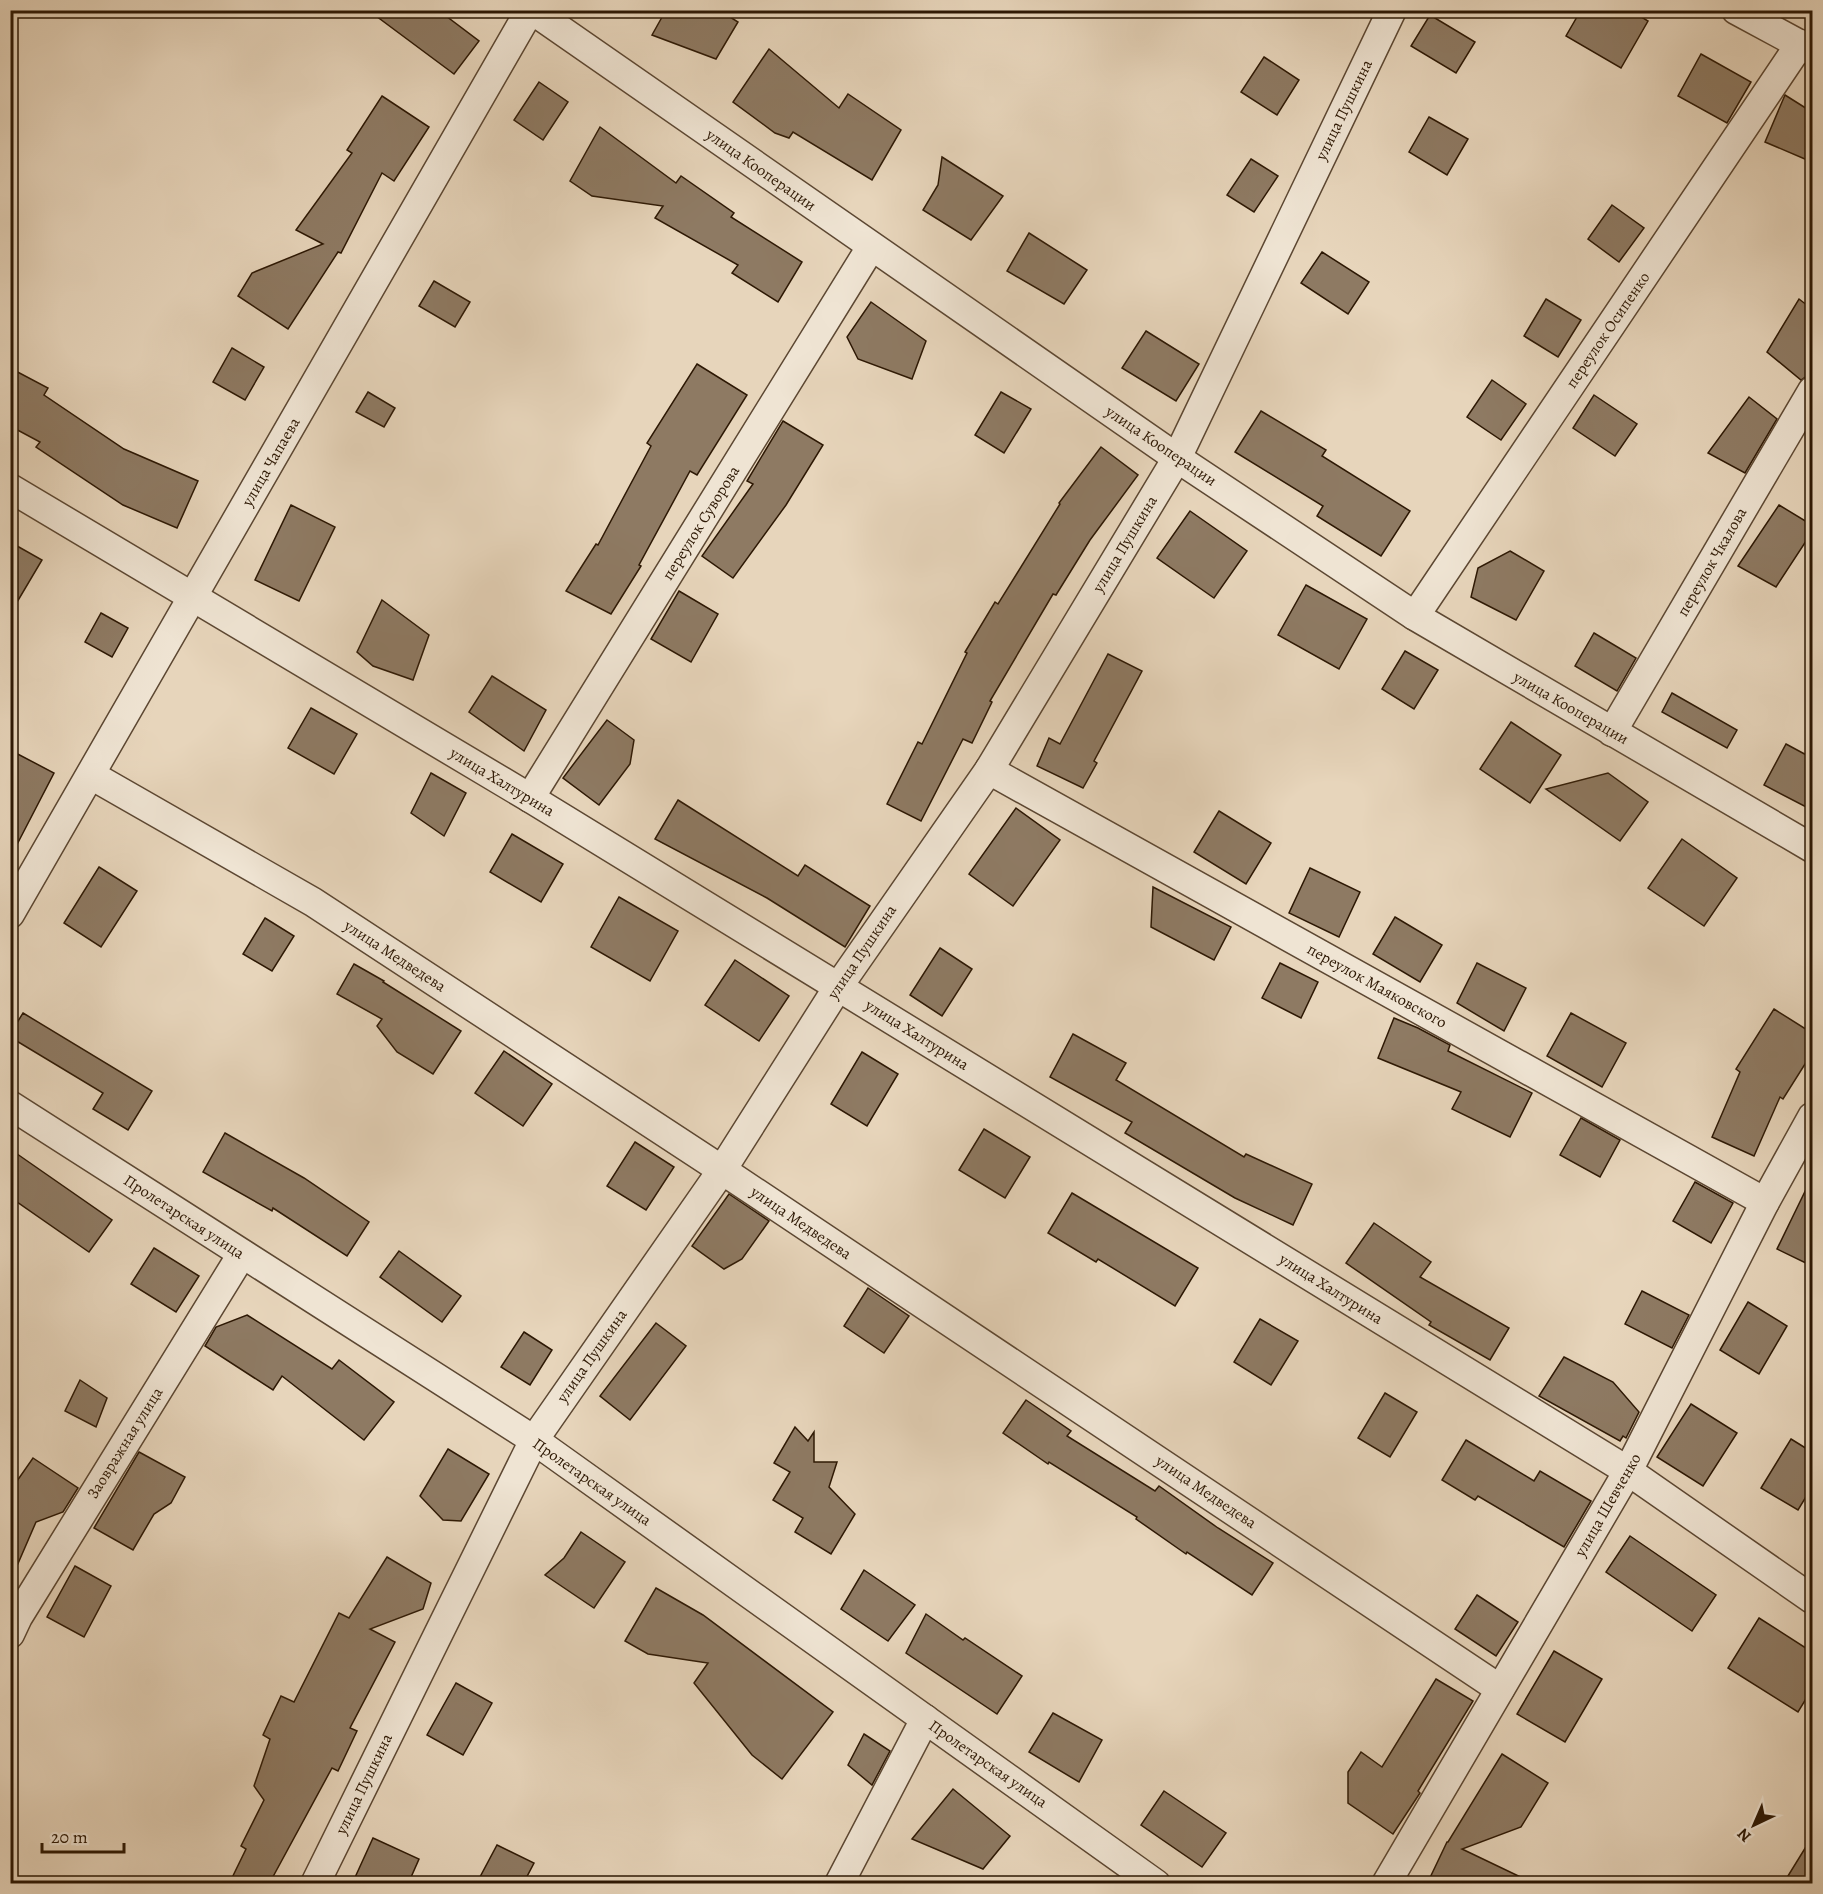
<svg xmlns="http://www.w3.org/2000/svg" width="1823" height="1894" viewBox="0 0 1823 1894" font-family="Alegreya,serif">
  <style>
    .building { fill: #8e7a63; stroke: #2d1804; stroke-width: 1.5 }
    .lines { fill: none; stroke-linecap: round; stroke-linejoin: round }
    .minor-casing { stroke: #5c4732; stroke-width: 31 }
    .minor { stroke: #efe4d3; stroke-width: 28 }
    .labels { text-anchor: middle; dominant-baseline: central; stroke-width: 5; stroke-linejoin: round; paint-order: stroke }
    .street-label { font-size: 16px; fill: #2d1804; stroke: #efe4d3 }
  </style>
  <rect width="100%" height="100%" fill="#e7d5bb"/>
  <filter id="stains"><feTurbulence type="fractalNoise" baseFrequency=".00333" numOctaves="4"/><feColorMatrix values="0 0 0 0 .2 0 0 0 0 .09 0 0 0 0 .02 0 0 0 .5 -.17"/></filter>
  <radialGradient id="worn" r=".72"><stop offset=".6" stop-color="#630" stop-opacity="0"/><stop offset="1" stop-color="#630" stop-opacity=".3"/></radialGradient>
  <!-- building -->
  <g class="building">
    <polygon points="368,10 438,10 479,41 454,74"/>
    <polygon points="666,10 719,10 738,22 716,59 652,35"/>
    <polygon points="1581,10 1630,10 1648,21 1621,68 1566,36"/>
    <polygon points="1430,15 1475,42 1456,73 1411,46"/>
    <polygon points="769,49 839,108 848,94 901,130 872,180 793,132 789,138 775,133 733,102"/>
    <polygon points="1701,54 1751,82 1727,123 1678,96"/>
    <polygon points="1264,57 1299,80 1277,115 1241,92"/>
    <polygon points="539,82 568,102 543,140 514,120"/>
    <polygon points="1785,95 1812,112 1812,162 1765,142"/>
    <polygon points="382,96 429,127 394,181 382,173 341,253 338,252 288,329 238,296 252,273 323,244 296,230 352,153 347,150"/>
    <polygon points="1429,117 1468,139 1447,175 1409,152"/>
    <polygon points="600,127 676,183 681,176 734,213 731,217 802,262 778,302 732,273 738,265 655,218 663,206 592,196 570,181"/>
    <polygon points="942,157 1003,196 971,240 923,210 938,185"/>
    <polygon points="1251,159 1278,176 1254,212 1227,195"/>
    <polygon points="1612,205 1644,228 1619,262 1588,239"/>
    <polygon points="1029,233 1087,270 1064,304 1007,271"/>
    <polygon points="1322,252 1369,282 1348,314 1301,283"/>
    <polygon points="434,281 470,302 455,327 419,306"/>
    <polygon points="1546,299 1581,320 1558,357 1524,336"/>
    <polygon points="1799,299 1812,309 1812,367 1807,376 1801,380 1767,352"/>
    <polygon points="871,302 926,341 912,379 858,359 847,337"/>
    <polygon points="1146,331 1199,364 1176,401 1122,368"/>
    <polygon points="232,348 264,367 245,400 213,382"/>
    <polygon points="697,364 747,395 697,475 690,471 639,565 641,566 611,614 566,591 596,544 598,545 651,446 647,443"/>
    <polygon points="10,368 48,388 44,395 124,449 198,481 177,528 123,505 36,447 40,442 10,426"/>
    <polygon points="1492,380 1526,404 1501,440 1467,417"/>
    <polygon points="368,392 395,408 384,427 356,412"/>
    <polygon points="1001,392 1031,409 1004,453 975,435"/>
    <polygon points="1594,395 1637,424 1615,456 1573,428"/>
    <polygon points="1749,397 1777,419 1745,473 1708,453"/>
    <polygon points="1261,411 1326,450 1322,456 1410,511 1381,556 1317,516 1323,506 1235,452"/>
    <polygon points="783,421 823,445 786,505 733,578 702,556 753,484 747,481"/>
    <polygon points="1101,447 1138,475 1090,540 1056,595 1053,594 990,701 992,702 972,743 963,739 921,821 887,804 918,742 922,744 967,653 965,652 995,602 998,604 1060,504 1059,503"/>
    <polygon points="291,505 335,527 299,601 255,580"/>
    <polygon points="1779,505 1812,525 1812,532 1776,587 1738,566"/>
    <polygon points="1190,511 1247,551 1214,598 1157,558"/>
    <polygon points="10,542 42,560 10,614"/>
    <polygon points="1510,551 1544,571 1516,620 1471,597 1478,568"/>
    <polygon points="1306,585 1367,619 1339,669 1278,635"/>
    <polygon points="679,591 718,614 691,662 651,639"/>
    <polygon points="382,600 429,635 413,680 373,666 357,652"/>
    <polygon points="101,613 128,628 112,657 85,642"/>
    <polygon points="1594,633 1636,658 1617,691 1575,666"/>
    <polygon points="1405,651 1438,670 1414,709 1382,689"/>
    <polygon points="1108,654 1142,671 1094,761 1097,763 1083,788 1037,766 1049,738 1060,744"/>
    <polygon points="492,676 546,710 524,751 469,712"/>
    <polygon points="1672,693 1737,730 1727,748 1662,712"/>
    <polygon points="311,708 357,734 334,774 288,748"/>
    <polygon points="607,720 634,740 630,764 599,805 563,778"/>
    <polygon points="1511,722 1561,755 1530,803 1480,769"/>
    <polygon points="1786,744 1812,758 1812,810 1764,785"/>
    <polygon points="10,750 54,773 10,858"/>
    <polygon points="431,773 466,793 444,836 411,813"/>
    <polygon points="1608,773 1648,802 1620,841 1546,789"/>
    <polygon points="678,800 798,876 805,865 870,906 845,947 767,898 655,839"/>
    <polygon points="1016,808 1060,840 1013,906 969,874"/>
    <polygon points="1219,811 1271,843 1246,884 1194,852"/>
    <polygon points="512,834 563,864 541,902 490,872"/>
    <polygon points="1682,839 1737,878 1704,926 1648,888"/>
    <polygon points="99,867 137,891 101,947 64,923"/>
    <polygon points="1310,868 1360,892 1339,937 1289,913"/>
    <polygon points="1153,887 1231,927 1214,960 1151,927"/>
    <polygon points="619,897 678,931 650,981 591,947"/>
    <polygon points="1395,917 1442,945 1420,982 1373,954"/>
    <polygon points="265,918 294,936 272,971 243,954"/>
    <polygon points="940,948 972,969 942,1016 910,995"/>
    <polygon points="735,960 789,996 759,1041 705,1005"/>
    <polygon points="1280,963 1318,982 1301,1018 1262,998"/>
    <polygon points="1477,963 1526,988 1504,1031 1457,1003"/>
    <polygon points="354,964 384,981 383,982 461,1031 433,1074 397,1052 377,1026 382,1019 337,994"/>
    <polygon points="1774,1009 1812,1033 1812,1053 1783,1099 1780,1097 1754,1156 1712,1137 1740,1072 1736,1069"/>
    <polygon points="23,1013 152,1091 128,1130 93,1109 103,1093 10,1037 10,1034"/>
    <polygon points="1571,1013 1626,1043 1602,1087 1547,1056"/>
    <polygon points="1394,1018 1418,1028 1450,1045 1448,1051 1532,1093 1510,1137 1452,1109 1461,1092 1378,1058"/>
    <polygon points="1073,1034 1126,1063 1116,1080 1244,1157 1246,1154 1312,1184 1293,1225 1235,1198 1125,1133 1132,1122 1050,1077"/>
    <polygon points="504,1051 552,1084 523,1126 475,1093"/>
    <polygon points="862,1052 898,1074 867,1126 831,1104"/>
    <polygon points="1581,1118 1620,1140 1600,1177 1560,1155"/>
    <polygon points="984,1129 1030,1157 1005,1198 959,1170"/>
    <polygon points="225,1133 304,1178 369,1222 347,1256 273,1208 272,1211 203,1172"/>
    <polygon points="635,1142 674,1167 646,1210 607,1186"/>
    <polygon points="10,1149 112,1220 89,1252 10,1197"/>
    <polygon points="1812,1177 1812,1266 1777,1249"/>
    <polygon points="1695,1182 1733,1203 1711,1243 1673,1221"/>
    <polygon points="1072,1193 1198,1268 1175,1306 1098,1259 1096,1262 1048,1233"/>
    <polygon points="729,1194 769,1221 742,1259 724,1269 692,1246"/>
    <polygon points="1374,1223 1431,1262 1420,1277 1509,1328 1490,1360 1429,1325 1431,1322 1346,1263"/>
    <polygon points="154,1248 199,1276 176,1312 131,1284"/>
    <polygon points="399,1251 461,1296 442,1322 380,1277"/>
    <polygon points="868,1288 909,1316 884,1353 844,1326"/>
    <polygon points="1642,1291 1689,1315 1672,1348 1625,1324"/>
    <polygon points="1748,1302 1787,1326 1759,1374 1720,1350"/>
    <polygon points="247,1315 332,1369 339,1360 394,1402 364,1440 282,1376 273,1390 205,1346 216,1327"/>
    <polygon points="1260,1319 1298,1341 1271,1385 1234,1362"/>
    <polygon points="656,1323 686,1346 630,1420 600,1396"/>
    <polygon points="524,1332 552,1350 530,1385 501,1367"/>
    <polygon points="1564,1357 1613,1382 1639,1412 1626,1438 1623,1436 1620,1441 1539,1396"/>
    <polygon points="80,1380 107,1398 96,1427 65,1411"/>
    <polygon points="1385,1393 1417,1412 1390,1457 1358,1438"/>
    <polygon points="1026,1400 1071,1431 1067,1436 1155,1491 1159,1486 1218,1528 1273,1563 1252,1595 1187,1552 1186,1554 1136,1519 1137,1517 1049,1462 1048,1464 1003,1433"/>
    <polygon points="1691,1404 1737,1433 1703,1486 1657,1457"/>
    <polygon points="795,1427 808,1441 814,1432 814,1462 837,1462 829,1487 855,1514 831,1554 795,1532 803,1518 773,1500 790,1472 774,1463"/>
    <polygon points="1791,1439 1812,1452 1812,1487 1798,1510 1761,1488"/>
    <polygon points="1466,1440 1534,1481 1540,1471 1591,1501 1564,1547 1478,1496 1475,1500 1442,1480"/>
    <polygon points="448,1449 489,1474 461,1521 443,1520 420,1496"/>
    <polygon points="139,1452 185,1477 171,1503 154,1514 133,1550 94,1528"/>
    <polygon points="33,1458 78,1488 63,1512 36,1522 10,1582 10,1491"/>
    <polygon points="581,1532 625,1562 594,1608 545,1575 564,1558"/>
    <polygon points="1630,1536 1716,1595 1692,1631 1606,1572"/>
    <polygon points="387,1557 431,1583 423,1609 370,1629 395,1642 350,1728 357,1731 338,1771 332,1768 269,1884 229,1884 246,1849 241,1846 264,1800 254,1786 270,1739 263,1735 281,1696 294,1702 339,1613 349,1618"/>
    <polygon points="75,1566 111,1586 84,1637 47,1617"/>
    <polygon points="864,1570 915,1605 888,1641 841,1609"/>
    <polygon points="656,1588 703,1615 833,1712 782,1779 752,1755 694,1683 708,1663 648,1654 625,1641"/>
    <polygon points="1477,1595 1518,1622 1496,1656 1455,1629"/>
    <polygon points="926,1614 963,1640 965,1638 1022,1676 997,1714 906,1653"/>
    <polygon points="1759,1618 1812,1652 1812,1689 1798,1712 1728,1668"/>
    <polygon points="1554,1651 1602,1679 1565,1742 1517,1714"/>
    <polygon points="1436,1679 1473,1701 1418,1791 1420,1793 1393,1834 1348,1803 1348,1772 1361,1752 1382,1767"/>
    <polygon points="456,1683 492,1703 463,1755 427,1735"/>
    <polygon points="1053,1713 1102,1740 1079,1782 1029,1752"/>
    <polygon points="864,1734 890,1751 872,1785 848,1765"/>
    <polygon points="1502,1754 1548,1783 1521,1827 1462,1849 1535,1884 1427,1884 1447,1842 1448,1842"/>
    <polygon points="953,1789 1010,1836 983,1869 912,1839"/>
    <polygon points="1164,1791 1226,1833 1202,1867 1141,1825"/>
    <polygon points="1812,1837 1812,1884 1783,1884"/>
    <polygon points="373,1838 419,1859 408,1884 352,1884"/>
    <polygon points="497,1845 534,1863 523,1884 493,1884 480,1877"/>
  </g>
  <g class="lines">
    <!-- minor casing -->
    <g class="minor-casing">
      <g id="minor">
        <polyline points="532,10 1177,458 1415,616 1812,848"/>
        <polyline points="1736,10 1812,51"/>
        <polyline points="10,488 530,798 1628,1471 1812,1599"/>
        <polyline points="1415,616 1800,44"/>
        <polyline points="1612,732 1812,391"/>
        <polyline points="989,770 1765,1202"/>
        <polyline points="91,775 313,902 722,1170 1500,1689"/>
        <polyline points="530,798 871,247"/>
        <polyline points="10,914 530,10"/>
        <polyline points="10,1105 534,1440 1156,1884"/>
        <polyline points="10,1634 18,1617 242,1254"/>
        <polyline points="315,1884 534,1440 722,1170 838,987 989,770 1177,458 1392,10"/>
        <polyline points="839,1884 925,1719"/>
        <polyline points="1386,1884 1628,1471 1765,1202 1812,1117"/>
      </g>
    </g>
    <!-- minor -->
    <use href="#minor" class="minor"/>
  </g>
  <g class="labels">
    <!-- street labels -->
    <g class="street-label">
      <text transform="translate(1344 110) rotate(-64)">улица Пушкина</text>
      <text transform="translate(761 170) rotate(35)">улица Кооперации</text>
      <text transform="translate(1608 330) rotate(-56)">переулок Осипенко</text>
      <text transform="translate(1161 446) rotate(34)">улица Кооперации</text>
      <text transform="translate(271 462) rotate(-60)">улица Чапаева</text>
      <text transform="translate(701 523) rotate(-58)">переулок Суворова</text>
      <text transform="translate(1125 544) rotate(-59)">улица Пушкина</text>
      <text transform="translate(1712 562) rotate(-60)">переулок Чкалова</text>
      <text transform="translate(1571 708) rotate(30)">улица Кооперации</text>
      <text transform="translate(502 782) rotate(31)">улица Халтурина</text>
      <text transform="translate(862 952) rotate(-56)">улица Пушкина</text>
      <text transform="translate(395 956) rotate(33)">улица Медведева</text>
      <text transform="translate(1377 986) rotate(29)">переулок Маяковского</text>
      <text transform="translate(917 1035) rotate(32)">улица Халтурина</text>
      <text transform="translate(184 1217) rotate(33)">Пролетарская улица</text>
      <text transform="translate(801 1223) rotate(34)">улица Медведева</text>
      <text transform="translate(1331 1289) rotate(32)">улица Халтурина</text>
      <text transform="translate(592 1356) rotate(-55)">улица Пушкина</text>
      <text transform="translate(125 1443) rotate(-58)">Заовражная улица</text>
      <text transform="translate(592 1482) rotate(35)">Пролетарская улица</text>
      <text transform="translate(1206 1492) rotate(34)">улица Медведева</text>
      <text transform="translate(1608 1505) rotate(-60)">улица Шевченко</text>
      <text transform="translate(988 1764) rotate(35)">Пролетарская улица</text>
      <text transform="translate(364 1784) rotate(-64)">улица Пушкина</text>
    </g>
  </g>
  <!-- margin -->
  <rect width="1823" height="1894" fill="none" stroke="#e7d5bb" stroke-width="36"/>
  <rect x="12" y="12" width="1799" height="1870" fill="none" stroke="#2d1804" stroke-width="3"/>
  <rect x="18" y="18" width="1787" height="1858" fill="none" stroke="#2d1804" stroke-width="1.5"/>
  <!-- north arrow -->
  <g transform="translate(1754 1825) rotate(224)" stroke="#efe4d3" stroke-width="4.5" paint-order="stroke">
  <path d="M0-4.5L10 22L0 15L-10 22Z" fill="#2d1804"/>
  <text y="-9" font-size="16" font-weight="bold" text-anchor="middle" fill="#2d1804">N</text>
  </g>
  <!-- scale -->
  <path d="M42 1843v9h82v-9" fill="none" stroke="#2d1804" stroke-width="3"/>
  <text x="51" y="1843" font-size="18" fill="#2d1804" stroke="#efe4d3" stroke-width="4.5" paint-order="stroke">20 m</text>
  <rect width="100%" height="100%" filter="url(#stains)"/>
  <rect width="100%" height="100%" fill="url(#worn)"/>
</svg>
